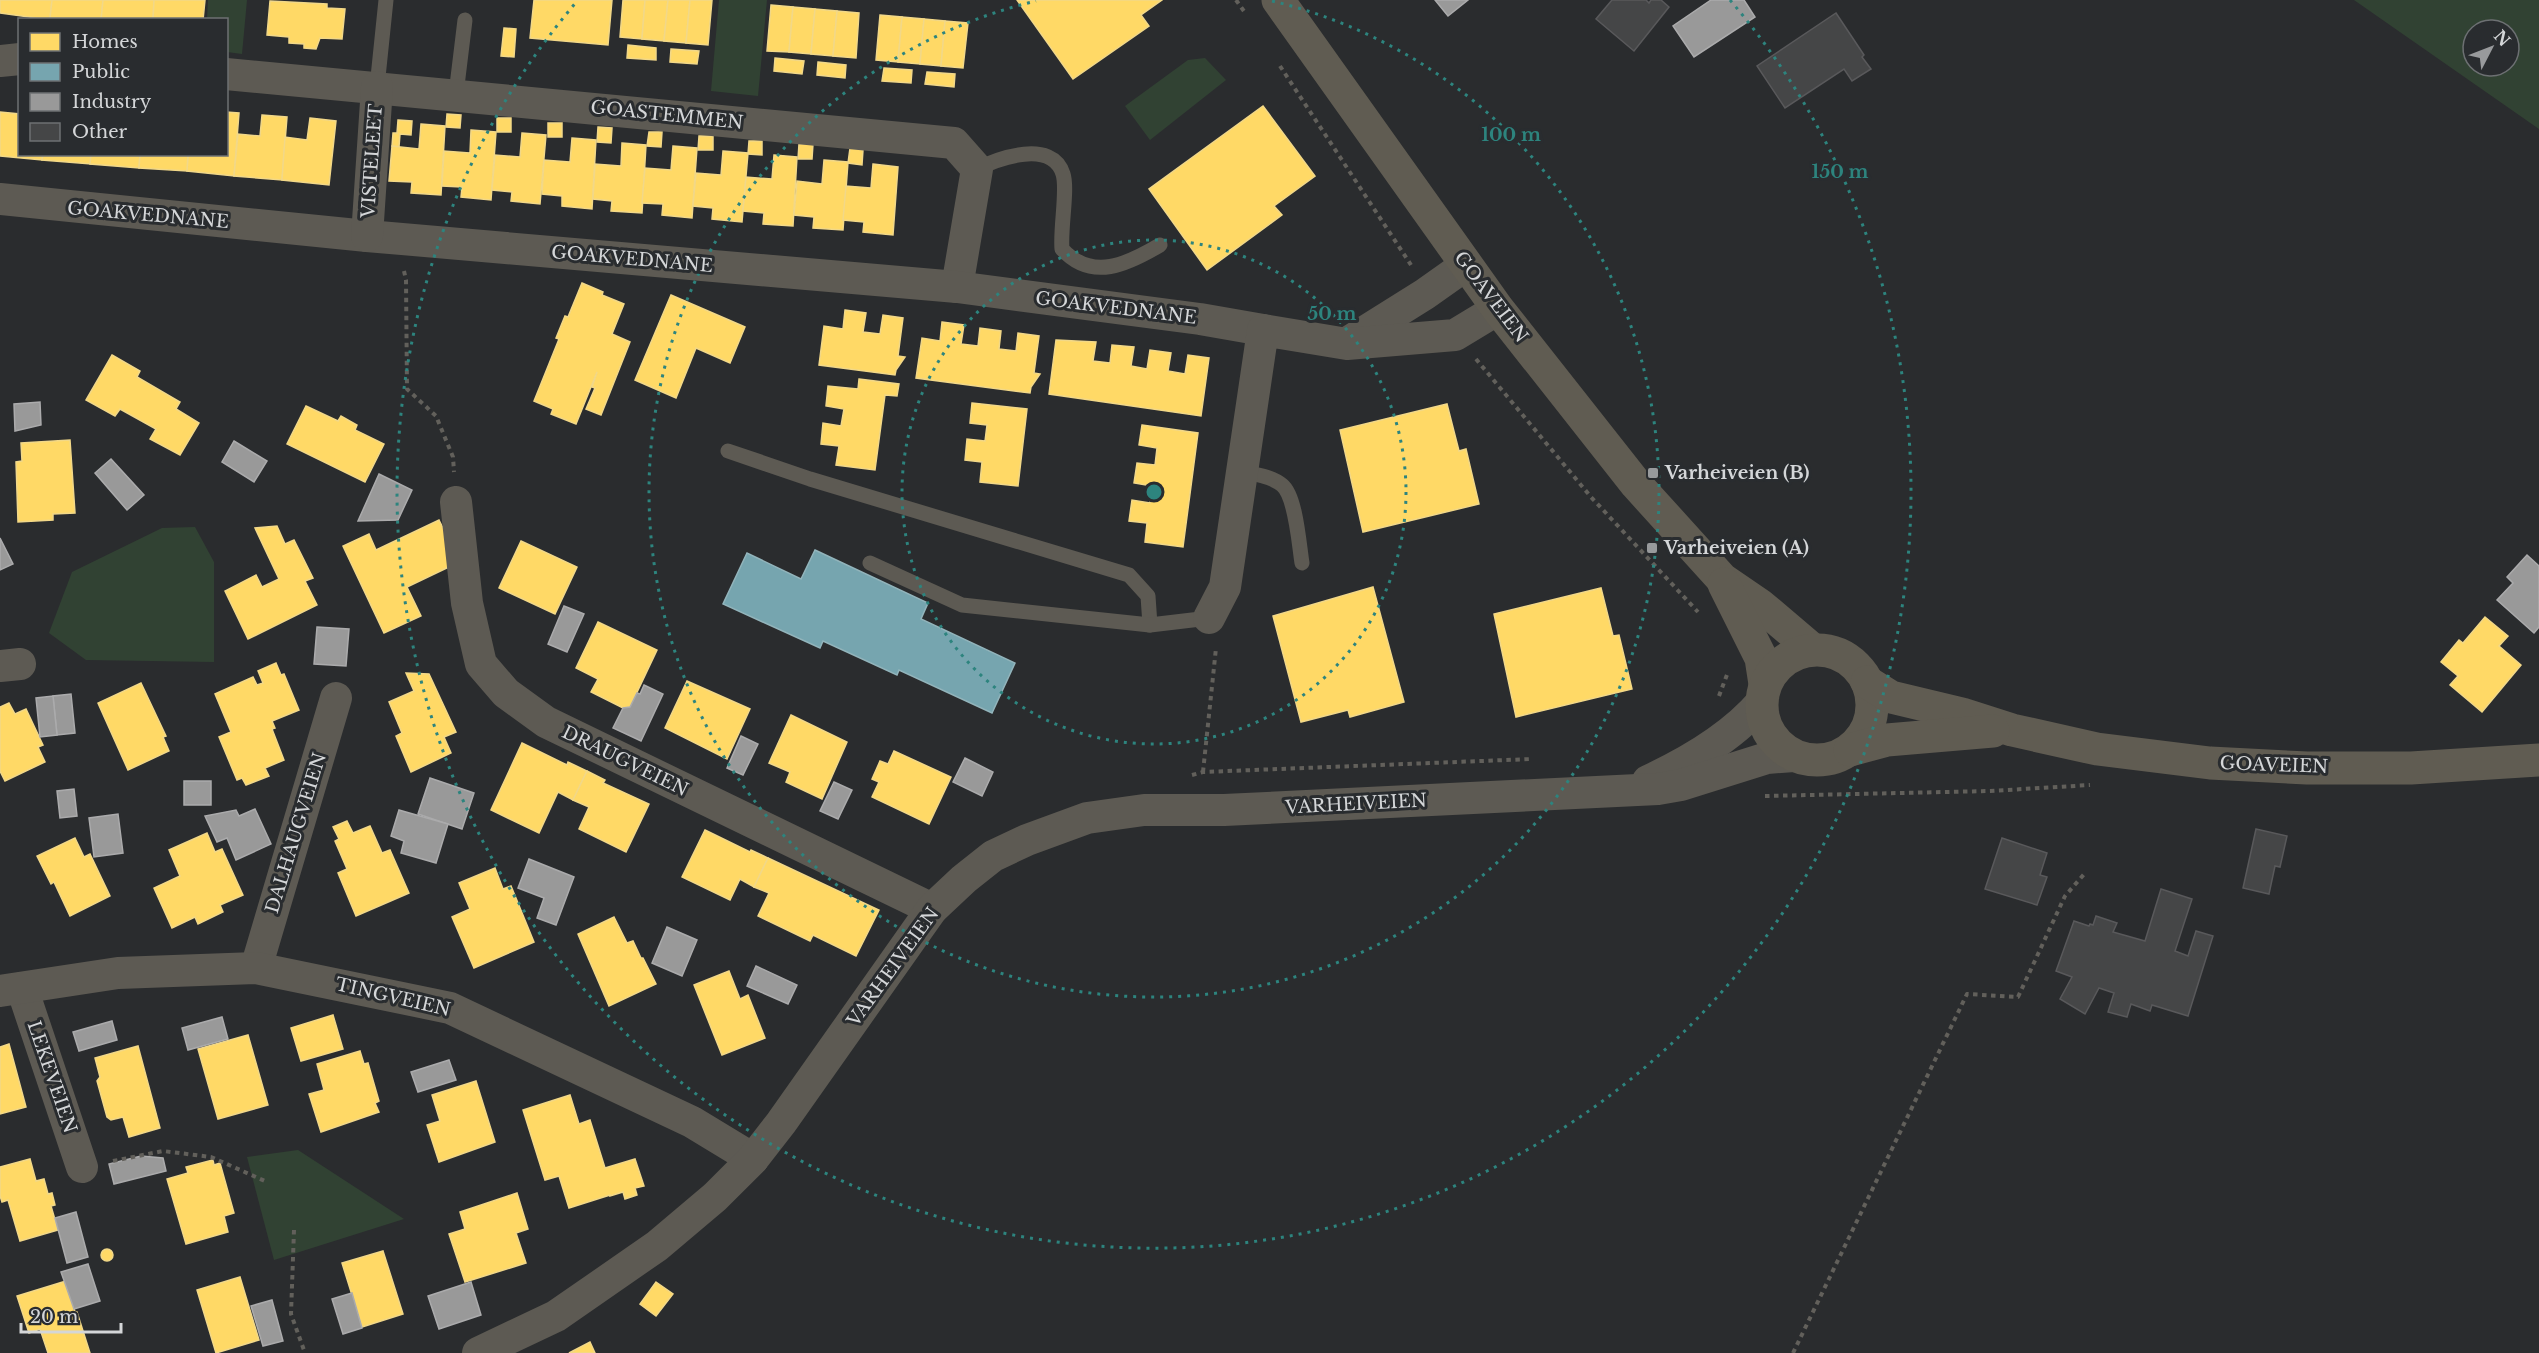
<svg xmlns="http://www.w3.org/2000/svg" width="2539" height="1353" viewBox="0 0 2539 1353" font-family="'Libre Baskerville',serif">
  <style>
    .green { fill: #314233; fill-rule: evenodd }
    .homes { fill: #ffd966; stroke: #f2d888; stroke-width: 1.5 }
    .public { fill: #76a5af; stroke: #92b4bb; stroke-width: 1.5 }
    .industry { fill: #999; stroke: #ababac; stroke-width: 1.5 }
    .building { fill: #454647; stroke: #59595b; stroke-width: 1.5 }
    .lines { fill: none; stroke-linecap: round; stroke-linejoin: round }
    .path { stroke: #62605b; stroke-width: 4; stroke-dasharray: 4.5 4.5; stroke-linecap: butt }
    .lane { stroke: #5d5a53; stroke-width: 15 }
    .street { stroke: #5d5a53; stroke-width: 32 }
    .secondary { stroke: #605c52; stroke-width: 33 }
    .ring { fill: none; stroke: #2d847e; stroke-width: 3; stroke-dasharray: 3 6 }
    .poi-dot { fill: #989a9c; stroke: #292c2f; stroke-width: 2 }
    .labels { text-anchor: middle; dominant-baseline: central; stroke-width: 6; stroke-linejoin: round; paint-order: stroke }
    .street-label { font-size: 18px; fill: #d4d6d8; stroke: #292c2f }
    .poi-label { font-size: 18px; font-weight: bold; fill: #d4d6d8; stroke: #292c2f; text-anchor: start }
    .centre { fill: #2d847e; stroke: #292c2f; stroke-width: 3 }
    .ring-label { font-size: 18px; text-anchor: middle; font-weight: bold; fill: #2d847e; stroke: #292c2f; stroke-width: 6; stroke-linejoin: round; paint-order: stroke }
  </style>
  <rect width="100%" height="100%" fill="#2a2c2e"/>
  <!-- green -->
  <g class="green">
    <polygon points="208,0 247,0 242,54 227,52 226,20 207,19"/>
    <polygon points="719,0 767,0 758,96 711,91"/>
    <path d="M2354,0h185v129zM2473,30h36v36h-36z"/>
    <polygon points="1205,58 1226,80 1150,140 1125,106 1188,60"/>
    <polygon points="195,527 214,562 214,662 86,660 49,633 72,572 162,528"/>
    <polygon points="298,1150 404,1219 274,1260 247,1157"/>
  </g>
  <!-- homes -->
  <g class="homes">
    <polygon points="0,0 52,0 50,20 0,13"/>
    <polygon points="52,0 103,0 101,20 50,18"/>
    <polygon points="103,0 154,0 153,20 101,20"/>
    <polygon points="154,0 205,0 203,20 153,20"/>
    <polygon points="534,0 612,0 608,45 530,38"/>
    <polygon points="623,0 645,0 642,39 620,37"/>
    <polygon points="645,0 668,0 664,41 642,39"/>
    <polygon points="668,0 690,0 686,43 664,41"/>
    <polygon points="690,0 712,0 708,45 686,43"/>
    <polygon points="1017,0 1162,0 1141,15 1149,26 1073,79"/>
    <polygon points="270,1 327,4 327,8 345,9 342,39 320,38 316,49 304,48 304,44 289,43 289,37 267,35"/>
    <polygon points="771,5 793,7 789,52 767,51"/>
    <polygon points="793,7 815,9 811,54 789,52"/>
    <polygon points="815,9 837,11 833,56 811,54"/>
    <polygon points="837,11 859,13 856,58 833,56"/>
    <polygon points="880,15 902,17 898,62 876,60"/>
    <polygon points="902,17 924,19 920,64 898,62"/>
    <polygon points="924,19 945,21 941,66 920,64"/>
    <polygon points="945,21 968,23 963,68 941,66"/>
    <polygon points="504,28 516,29 514,57 501,56"/>
    <polygon points="628,45 656,48 656,60 627,58"/>
    <polygon points="671,49 699,51 697,64 670,62"/>
    <polygon points="775,58 804,61 802,74 774,71"/>
    <polygon points="818,62 846,65 845,78 817,75"/>
    <polygon points="884,68 912,70 911,83 882,81"/>
    <polygon points="927,72 955,74 954,87 925,84"/>
    <polygon points="1263,106 1315,176 1274,206 1282,215 1207,270 1149,189"/>
    <polygon points="0,112 20,114 20,154 43,154 42,160 0,156"/>
    <polygon points="226,112 239,113 234,176 187,171 188,154 226,154"/>
    <polygon points="447,114 461,115 460,128 446,127"/>
    <polygon points="262,115 287,117 282,180 234,176 238,134 260,136"/>
    <polygon points="310,118 336,121 329,185 282,180 285,137 307,140"/>
    <rect x="497" y="118" width="14" height="14"/>
    <polygon points="398,120 412,121 411,135 400,134 399,147 392,146 393,133 397,133"/>
    <rect x="548" y="123" width="14" height="14"/>
    <polygon points="421,124 445,126 441,195 411,193 412,182 389,181 392,146 419,149"/>
    <polygon points="598,127 612,128 611,143 597,142"/>
    <polygon points="471,130 496,132 491,200 461,197 462,187 442,186 444,151 470,153"/>
    <polygon points="649,132 662,132 661,147 647,146"/>
    <polygon points="522,133 546,135 540,204 511,201 512,192 492,190 495,155 520,157"/>
    <polygon points="699,136 713,136 713,150 698,150"/>
    <polygon points="572,138 596,140 592,209 562,206 562,196 542,194 544,160 570,162"/>
    <polygon points="749,141 762,141 762,155 748,154"/>
    <polygon points="622,143 646,145 642,213 611,211 612,201 593,199 595,164 621,166"/>
    <polygon points="799,144 813,144 812,159 798,159"/>
    <polygon points="673,146 697,148 692,218 662,215 663,204 642,203 645,168 671,170"/>
    <polygon points="850,148 863,150 862,165 848,163"/>
    <polygon points="723,151 748,153 742,222 712,219 713,208 693,206 696,173 721,175"/>
    <polygon points="43,154 91,154 91,164 42,160"/>
    <polygon points="91,154 140,154 139,168 90,164"/>
    <polygon points="140,154 188,154 187,171 139,168"/>
    <polygon points="774,155 797,157 793,226 763,224 764,213 743,211 746,177 772,179"/>
    <polygon points="824,160 848,162 843,230 813,228 814,217 794,215 797,181 822,184"/>
    <polygon points="873,164 898,167 893,235 863,232 864,222 843,220 846,186 871,188"/>
    <polygon points="582,283 603,292 602,295 624,304 612,334 630,342 601,415 586,409 595,388 592,387 597,372 576,424 551,414 553,409 534,401 559,339 556,338 565,316 568,317"/>
    <polygon points="671,295 745,327 730,363 696,348 676,398 635,380"/>
    <polygon points="845,310 866,313 863,332 880,334 883,315 903,318 898,356 905,357 896,370 895,375 819,365 824,326 843,329"/>
    <polygon points="942,322 964,325 961,344 978,346 980,328 1001,331 999,349 1016,351 1018,333 1039,336 1034,373 1040,374 1031,387 1030,393 916,378 922,338 940,341"/>
    <polygon points="1056,340 1096,342 1093,361 1110,363 1112,345 1134,347 1131,366 1147,369 1150,350 1171,353 1168,371 1185,374 1188,355 1209,358 1201,416 1049,394"/>
    <polygon points="112,355 140,371 137,377 180,402 176,409 199,423 180,455 150,439 156,429 120,409 115,416 86,400"/>
    <polygon points="859,379 899,384 897,396 885,395 875,470 836,465 839,446 821,444 823,423 841,426 844,409 826,406 828,386 858,389"/>
    <polygon points="972,403 1027,409 1018,486 980,482 982,462 965,460 967,439 985,441 987,425 970,423"/>
    <polygon points="1447,404 1459,451 1466,449 1479,504 1363,532 1340,430"/>
    <polygon points="306,406 338,421 341,416 357,425 355,430 384,444 365,482 287,444"/>
    <polygon points="1142,425 1198,433 1183,547 1145,542 1147,523 1129,521 1132,500 1150,503 1152,486 1134,483 1137,463 1155,465 1157,448 1139,445"/>
    <polygon points="70,440 75,513 53,514 53,520 18,522 16,462 22,461 21,443"/>
    <polygon points="439,520 449,540 453,565 407,587 421,616 384,633 343,546 369,534 376,550"/>
    <polygon points="277,526 285,544 294,540 313,578 305,581 317,605 248,639 225,591 256,575 262,587 279,579 255,528"/>
    <polygon points="521,541 577,567 555,614 499,588"/>
    <polygon points="1373,587 1404,702 1350,717 1348,710 1301,722 1273,616"/>
    <polygon points="1601,588 1613,636 1619,635 1632,689 1516,717 1494,614"/>
    <polygon points="2485,617 2508,636 2499,646 2521,665 2482,712 2450,685 2458,676 2441,662 2459,640 2463,643"/>
    <polygon points="598,622 657,650 630,707 623,708 591,692 598,679 576,668"/>
    <polygon points="276,663 281,675 284,674 299,710 272,721 275,728 272,729 284,760 265,768 269,776 246,785 242,778 237,780 219,737 231,732 215,694 253,677 257,685 263,683 258,671"/>
    <polygon points="406,673 429,674 456,732 444,737 451,753 411,772 396,736 402,733 389,702 414,691"/>
    <polygon points="687,681 750,709 727,759 665,728"/>
    <polygon points="141,683 166,736 163,737 169,751 128,770 98,703"/>
    <polygon points="9,703 15,714 26,709 43,745 38,747 45,762 5,781 0,771 0,707"/>
    <polygon points="791,715 847,742 822,799 786,782 790,772 769,763"/>
    <polygon points="522,743 567,765 568,762 587,771 573,800 558,792 539,833 491,810"/>
    <polygon points="894,751 951,777 929,824 872,797 879,782 872,779 880,761 888,764"/>
    <polygon points="587,771 605,780 603,783 649,804 626,852 579,829 589,807 573,800"/>
    <polygon points="347,821 353,833 370,826 382,853 390,850 409,893 356,916 338,873 347,869 335,841 339,839 333,827"/>
    <polygon points="705,830 750,852 751,850 768,858 754,887 740,879 730,900 682,877"/>
    <polygon points="207,833 215,852 222,849 243,895 220,905 223,912 198,924 195,917 172,928 154,888 180,876 169,850"/>
    <polygon points="75,838 84,857 90,854 110,896 70,916 54,882 51,884 37,856"/>
    <polygon points="768,858 879,910 856,956 813,935 810,941 758,916 769,893 754,887"/>
    <polygon points="495,868 503,889 511,886 534,942 474,968 452,917 470,909 459,883"/>
    <polygon points="614,917 627,943 633,941 641,958 643,958 656,984 609,1006 578,934"/>
    <polygon points="729,971 740,999 748,995 765,1038 722,1055 694,985"/>
    <polygon points="333,1015 343,1049 301,1061 291,1028"/>
    <polygon points="248,1035 268,1105 218,1119 198,1049"/>
    <polygon points="9,1044 26,1107 0,1114 0,1047"/>
    <polygon points="138,1046 160,1128 129,1137 123,1117 111,1120 107,1117 97,1081 100,1077 95,1058"/>
    <polygon points="360,1051 364,1064 368,1063 379,1101 375,1103 379,1112 321,1132 309,1094 324,1090 317,1064"/>
    <polygon points="476,1081 495,1142 439,1162 427,1125 440,1121 432,1095"/>
    <polygon points="570,1095 579,1124 590,1120 605,1168 635,1159 644,1186 635,1188 637,1195 625,1199 623,1192 610,1196 610,1195 569,1208 559,1176 545,1180 523,1110"/>
    <polygon points="30,1159 36,1181 44,1179 48,1194 52,1193 55,1205 51,1206 58,1230 20,1241 8,1200 2,1202 0,1196 0,1167"/>
    <polygon points="213,1160 214,1165 220,1163 234,1213 224,1216 228,1232 186,1244 167,1179 188,1173 186,1167"/>
    <polygon points="517,1193 528,1229 516,1233 526,1263 465,1282 449,1234 465,1229 460,1212"/>
    <circle cx="107" cy="1255" r="6"/>
    <polygon points="383,1251 403,1314 362,1327 342,1263"/>
    <polygon points="240,1277 259,1340 216,1353 197,1290"/>
    <polygon points="66,1281 75,1312 77,1312 90,1353 48,1353 40,1329 29,1333 17,1296"/>
    <polygon points="656,1282 673,1294 656,1316 640,1304"/>
    <polygon points="590,1342 595,1353 569,1353"/>
  </g>
  <!-- public -->
  <polygon class="public" points="815,550 928,603 921,619 1015,663 992,713 899,670 897,675 823,641 820,648 723,604 747,553 801,579"/>
  <!-- industry -->
  <g class="industry">
    <polygon points="1435,0 1468,0 1448,16"/>
    <polygon points="1711,0 1744,0 1755,17 1694,57 1673,26"/>
    <polygon points="40,402 41,425 15,431 14,404"/>
    <polygon points="234,441 267,461 254,482 222,462"/>
    <polygon points="111,459 144,495 127,510 95,473"/>
    <polygon points="379,474 412,490 398,520 358,521"/>
    <polygon points="0,538 13,564 0,570"/>
    <polygon points="2527,555 2539,566 2539,627 2534,633 2497,600 2513,583 2507,577"/>
    <polygon points="564,606 584,614 567,652 548,644"/>
    <polygon points="317,627 349,629 346,666 314,664"/>
    <polygon points="644,685 663,694 641,741 613,728 623,708 630,707 637,693 640,694"/>
    <polygon points="71,694 75,733 57,735 53,696"/>
    <polygon points="53,696 57,735 40,737 36,698"/>
    <polygon points="741,736 758,744 743,775 727,768"/>
    <polygon points="965,758 993,772 982,796 953,782"/>
    <polygon points="430,778 474,793 462,829 418,814"/>
    <rect x="184" y="781" width="27" height="24"/>
    <polygon points="834,782 852,790 838,819 820,811"/>
    <polygon points="74,789 77,816 60,818 57,791"/>
    <polygon points="255,809 271,844 236,860 227,838 217,842 205,816 236,810 239,816"/>
    <polygon points="399,810 448,824 436,863 401,853 404,841 391,836"/>
    <polygon points="118,814 123,853 94,857 89,818"/>
    <polygon points="529,859 574,877 556,925 537,918 544,898 518,888"/>
    <polygon points="667,927 697,940 682,976 652,963"/>
    <polygon points="756,966 797,985 788,1004 747,986"/>
    <polygon points="222,1017 228,1039 188,1050 182,1028"/>
    <polygon points="112,1021 117,1040 79,1051 73,1032"/>
    <polygon points="449,1060 456,1080 418,1092 411,1072"/>
    <polygon points="141,1156 163,1158 166,1171 114,1184 109,1164"/>
    <polygon points="76,1212 88,1257 67,1263 55,1218"/>
    <polygon points="88,1264 100,1301 74,1309 61,1272"/>
    <polygon points="471,1282 481,1315 439,1329 428,1296"/>
    <polygon points="352,1293 362,1328 343,1334 332,1299"/>
    <polygon points="272,1300 283,1341 263,1346 251,1306"/>
  </g>
  <!-- building -->
  <g class="building">
    <polygon points="1612,0 1646,0 1649,3 1651,0 1661,0 1669,7 1634,51 1596,19"/>
    <polygon points="1836,13 1864,55 1862,57 1871,69 1852,81 1844,69 1785,108 1757,66"/>
    <polygon points="2256,829 2287,836 2280,867 2275,866 2269,894 2243,888"/>
    <polygon points="2002,838 2047,853 2040,875 2047,877 2037,905 1985,889"/>
    <polygon points="2161,889 2192,899 2175,951 2188,956 2196,931 2213,936 2188,1016 2152,1005 2150,1011 2131,1004 2127,1017 2108,1012 2114,993 2099,988 2085,1014 2060,999 2072,977 2056,971 2074,921 2089,926 2090,924 2093,925 2096,916 2117,923 2113,932 2145,941"/>
  </g>
  <g class="lines">
    <!-- path -->
    <g class="path">
      <polyline points="1236,0 1246,14"/>
      <polyline points="1280,66 1411,265"/>
      <polyline points="404,271 406,280 407,389 436,416 453,457 454,472"/>
      <polyline points="1476,359 1591,497 1698,612"/>
      <polyline points="1719,696 1728,672"/>
      <polyline points="1203,772 1216,648"/>
      <polyline points="1192,775 1203,772 1532,759"/>
      <polyline points="1765,796 1990,791 2090,785"/>
      <polyline points="113,1161 163,1151 211,1157 267,1182"/>
      <polyline points="294,1230 291,1314 305,1353"/>
      <polyline points="1793,1353 1967,994 2018,997 2065,896 2086,872"/>
    </g>
    <!-- lane -->
    <g class="lane">
      <polyline points="377,87 386,0"/>
      <polyline points="456,94 465,20"/>
      <path d="M977,169c22,-11 75,-30 86,5 5,15 -3,55 -1,75 30,33 66,15 98,-4"/>
      <polyline points="728,451 810,479 1129,575 1148,596 1150,625"/>
      <path d="M1242,471c14,4 29,5 40,14 14,11 17,60 20,78"/>
      <polyline points="870,563 962,605 1150,625 1209,618"/>
    </g>
    <!-- street -->
    <g class="street">
      <polyline points="0,61 20,59"/>
      <polyline points="226,74 954,143 977,169 957,287"/>
      <polyline points="0,199 367,236 957,287 1200,319 1263,330"/>
      <polyline points="367,236 377,87"/>
      <polyline points="1350,341 1425,294 1466,265"/>
      <polyline points="456,502 467,603 481,664 506,693 546,722 932,909"/>
      <polyline points="1209,618 1225,587 1263,330 1347,344 1455,335 1498,309"/>
      <polyline points="0,666 20,664"/>
      <path d="M1648,781c41,-19 85,-45 114,-79"/>
      <polyline points="256,968 336,698"/>
      <polyline points="22,988 82,1167"/>
      <polyline points="0,991 118,973 256,968 450,1008 692,1122 753,1159"/>
      <polyline points="478,1353 556,1316 657,1246 715,1197 753,1159 781,1123 932,909 964,879 993,856 1027,840 1087,818 1144,810 1224,810 1658,789 1681,785 1767,758 1794,756"/>
    </g>
    <!-- secondary -->
    <g class="secondary">
      <polyline points="1278,0 1498,309 1636,484 1722,579 1760,605 1812,649"/>
      <polyline points="1724,584 1761,658 1765,684"/>
      <circle cx="1817" cy="705" r="55"/>
      <polyline points="1867,682 1891,697 1962,714 2012,730 2097,749 2210,763 2307,768 2411,768 2539,760"/>
      <polyline points="1850,750 1887,740 1993,731"/>
    </g>
  </g>
  <!-- distance rings -->
  <g class="ring">
    <circle cx="1154" cy="492" r="252"/>
    <path d="M1272 1A505 505 0 1 1 1036 1"/>
    <path d="M1730 0A757 757 0 1 1 578 0"/>
  </g>
  <!-- markers -->
  <g class="poi-dot">
    <rect x="1647" y="467" width="12" height="12" rx="3"/>
    <rect x="1646" y="542" width="12" height="12" rx="3"/>
  </g>
  <g class="labels">
    <!-- street labels -->
    <g class="street-label">
      <text transform="translate(667 115) rotate(6)">GOASTEMMEN</text>
      <text transform="translate(372 161) rotate(-86)">VISTELEET</text>
      <text transform="translate(148 215) rotate(5)">GOAKVEDNANE</text>
      <text transform="translate(632 259) rotate(5)">GOAKVEDNANE</text>
      <text transform="translate(1491 297) rotate(53)">GOAVEIEN</text>
      <text transform="translate(1116 308) rotate(7)">GOAKVEDNANE</text>
      <text transform="translate(625 761) rotate(26)">DRAUGVEIEN</text>
      <text transform="translate(2274 765) rotate(2)">GOAVEIEN</text>
      <text transform="translate(1356 804) rotate(-3)">VARHEIVEIEN</text>
      <text transform="translate(296 833) rotate(-73)">DALHAUGVEIEN</text>
      <text transform="translate(893 967) rotate(-54)">VARHEIVEIEN</text>
      <text transform="translate(393 997) rotate(13)">TINGVEIEN</text>
      <text transform="translate(52 1077) rotate(71)">LEKEVEIEN</text>
    </g>
    <!-- poi labels -->
    <g class="poi-label">
      <text x="1665" y="473">Varheiveien (B)</text>
      <text x="1664" y="548">Varheiveien (A)</text>
    </g>
  </g>
  <circle cx="1154" cy="492" r="9" class="centre"/>
  <g class="ring-label">
    <text x="1511" y="141">100 m</text>
    <text x="1840" y="178">150 m</text>
    <text x="1332" y="320">50 m</text>
  </g>
  <!-- legend -->
  <rect x="18" y="18" width="210" height="138" fill="#292c2f" stroke="#6d7073" stroke-width="1.5"/>
  <rect x="30" y="33" width="30" height="18" fill="#ffd966" stroke="#6d7073" stroke-width="1.5"/>
  <text x="72" y="48" font-size="18" fill="#d4d6d8">Homes</text>
  <rect x="30" y="63" width="30" height="18" fill="#76a5af" stroke="#6d7073" stroke-width="1.5"/>
  <text x="72" y="78" font-size="18" fill="#d4d6d8">Public</text>
  <rect x="30" y="93" width="30" height="18" fill="#999999" stroke="#6d7073" stroke-width="1.5"/>
  <text x="72" y="108" font-size="18" fill="#d4d6d8">Industry</text>
  <rect x="30" y="123" width="30" height="18" fill="#454647" stroke="#6d7073" stroke-width="1.5"/>
  <text x="72" y="138" font-size="18" fill="#d4d6d8">Other</text>
  <!-- north arrow -->
  <g transform="translate(2491 48) rotate(48)"><circle r="28" fill="#292c2f" stroke="#6d7073" stroke-width="1.5"/>
  <path d="M0-4.5L10 22L0 15L-10 22Z" fill="#989a9c"/>
  <text y="-9" font-size="16" font-weight="bold" text-anchor="middle" fill="#d4d6d8">N</text>
  </g>
  <!-- scale -->
  <path d="M21 1323v9h100v-9" fill="none" stroke="#d4d6d8" stroke-width="3"/>
  <text x="30" y="1323" font-size="18" fill="#d4d6d8" stroke="#292c2f" stroke-width="4.5" paint-order="stroke">20 m</text>
</svg>
